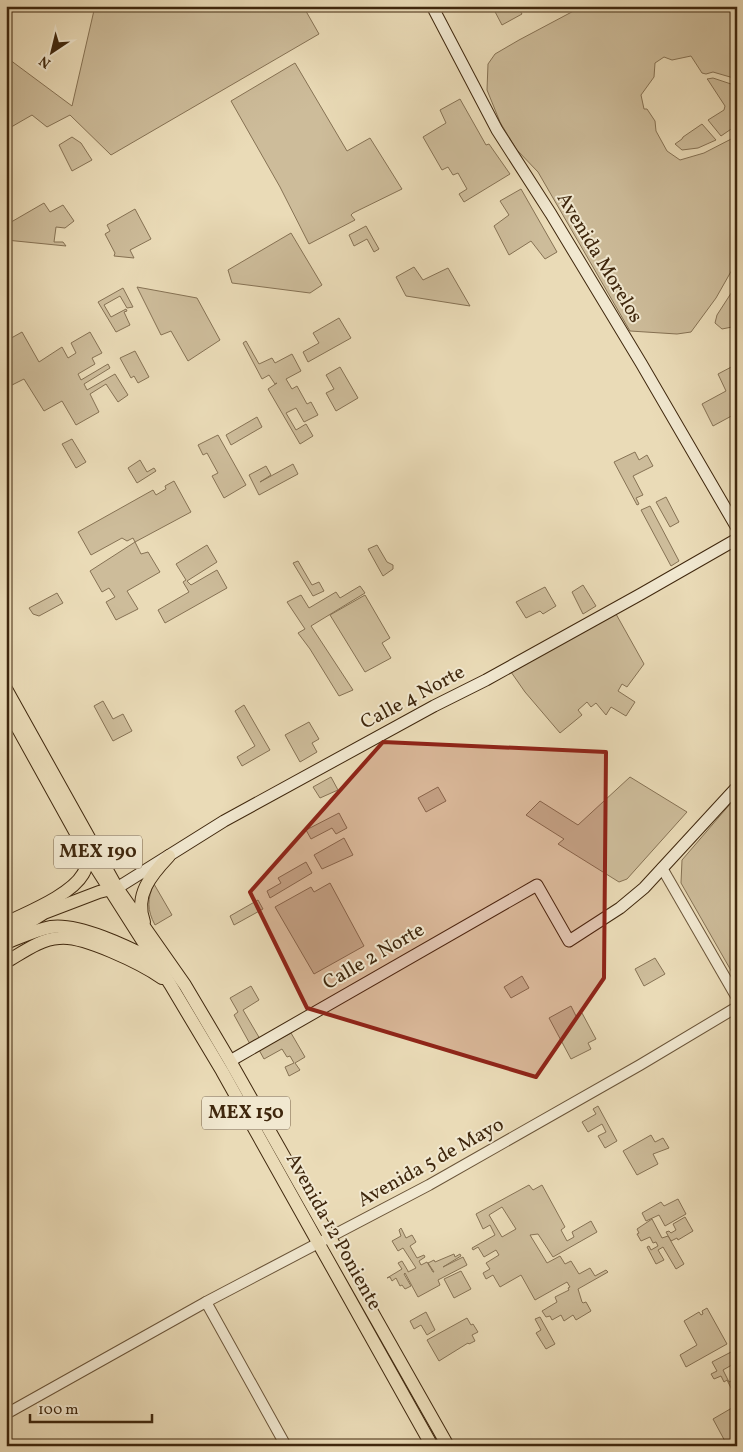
<svg xmlns="http://www.w3.org/2000/svg" width="743" height="1452" viewBox="0 0 743 1452" font-family="Vollkorn,serif">
  <style>
    .green { fill: #cdbc9a; stroke: #867254; fill-rule: evenodd }
    .lines { fill: none; stroke-linecap: round; stroke-linejoin: round }
    .tertiary-casing { stroke: #6a5438; stroke-width: 12 }
    .secondary-casing { stroke: #3f270d; stroke-width: 13 }
    .primary-casing { stroke: #3f270d; stroke-width: 14 }
    .tertiary { stroke: #f1e8d0; stroke-width: 10 }
    .secondary { stroke: #f1e8d0; stroke-width: 11 }
    .primary { stroke: #eadbb7; stroke-width: 12 }
    .marked { fill: #8f2418; fill-opacity: 0.2; stroke: #8f2418; stroke-width: 4; stroke-linejoin: round }
    .labels { text-anchor: middle; dominant-baseline: central; stroke-width: 4; stroke-linejoin: round; paint-order: stroke }
    .shield { fill: #f1e8d0; stroke: #746148; stroke-width: 1 }
    .shield-label { font-size: 19px; font-weight: bold; fill: #3f270d }
    .street-label { font-size: 20px; fill: #3f270d; stroke: #f1e8d0 }
  </style>
  <rect width="100%" height="100%" fill="#eadbb7"/>
  <filter id="stains"><feTurbulence type="fractalNoise" baseFrequency=".004" numOctaves="4"/><feColorMatrix values="0 0 0 0 .2 0 0 0 0 .09 0 0 0 0 .02 0 0 0 .5 -.17"/></filter>
  <radialGradient id="worn" r=".72"><stop offset=".6" stop-color="#630" stop-opacity="0"/><stop offset="1" stop-color="#630" stop-opacity=".3"/></radialGradient>
  <!-- green -->
  <g class="green">
    <polygon points="95,6 303,6 319,34 111,155 70,115 47,127 32,115 6,130 6,57 72,106"/>
    <polygon points="492,6 523,6 519,9 522,14 502,25"/>
    <polygon points="583,6 737,6 737,79 713,72 706,74 702,73 691,56 672,60 664,57 655,63 654,77 641,95 644,109 647,109 655,121 656,131 667,151 680,160 704,153 737,136 737,261 716,298 691,332 677,334 630,331 538,172 516,149 500,122 487,90 488,64 495,54 519,40"/>
    <polygon points="295,63 347,151 370,138 402,189 353,213 351,215 355,220 309,244 280,187 231,101"/>
    <polygon points="713,78 737,86 737,125 721,136 708,120 724,110 725,106 708,80 707,79"/>
    <polygon points="460,99 486,145 489,144 510,174 464,202 459,194 467,189 458,173 453,175 448,167 442,170 423,137 446,123 440,110"/>
    <polygon points="702,124 716,140 698,148 682,150 675,144 682,139 683,137"/>
    <polygon points="72,137 81,143 92,160 72,171 59,145"/>
    <polygon points="521,189 557,252 545,259 531,241 509,255 494,226 509,215 500,201"/>
    <polygon points="44,203 50,212 63,205 74,221 65,228 56,227 54,242 63,242 66,246 6,240 6,225"/>
    <polygon points="135,209 151,239 130,250 134,258 114,256 115,253 105,234 110,231 107,225"/>
    <polygon points="366,226 379,249 374,252 367,239 354,246 349,235"/>
    <polygon points="291,233 322,285 310,293 232,283 228,270"/>
    <polygon points="414,267 423,280 448,268 470,306 406,296 396,277"/>
    <polygon points="737,284 737,326 722,329 715,323 717,315"/>
    <polygon points="137,287 197,298 220,340 188,361 171,331 161,335"/>
    <polygon points="123,288 133,307 127,308 120,296 104,305 111,317 126,309 127,311 124,312 130,325 116,332 98,302"/>
    <polygon points="339,318 351,338 308,362 303,352 319,343 313,333"/>
    <polygon points="22,332 39,362 62,347 68,358 76,353 71,343 90,332 102,353 92,358 95,364 78,374 81,380 108,364 110,368 84,384 87,390 115,374 128,395 118,402 106,384 90,394 99,412 76,425 62,401 44,411 24,379 10,386 6,380 6,341"/>
    <polygon points="246,341 259,364 272,358 275,363 292,354 301,371 286,379 292,389 297,386 307,404 311,402 318,415 304,422 296,408 286,413 296,430 306,424 313,436 300,444 268,389 277,383 275,384 269,375 262,379 243,343"/>
    <polygon points="135,351 149,377 138,383 134,376 131,378 120,358"/>
    <polygon points="737,364 737,413 713,426 702,404 726,391 718,374"/>
    <polygon points="340,367 358,398 336,411 326,393 334,389 326,375"/>
    <polygon points="257,417 262,427 231,445 226,435"/>
    <polygon points="218,435 246,485 224,498 212,476 218,473 207,453 203,455 198,445"/>
    <polygon points="72,439 86,462 76,468 62,444"/>
    <polygon points="635,452 639,460 647,455 653,466 633,476 643,495 636,498 639,504 637,505 614,462"/>
    <polygon points="140,460 147,472 154,468 156,471 137,483 128,468"/>
    <polygon points="293,464 298,474 259,495 249,475 266,466 271,475 260,482"/>
    <polygon points="174,481 191,512 135,542 141,554 148,552 160,572 127,591 138,609 116,620 106,602 115,597 109,588 102,592 90,571 135,542 133,538 127,541 122,538 91,555 78,532 153,490 156,495 166,489 165,486"/>
    <polygon points="666,497 679,522 670,527 656,502"/>
    <polygon points="650,506 679,561 671,566 641,510"/>
    <polygon points="207,545 217,562 187,581 191,585 217,570 227,588 165,623 158,610 189,592 183,582 186,580 176,564"/>
    <polygon points="377,545 387,562 393,565 393,569 383,576 368,549"/>
    <polygon points="298,561 312,585 319,582 324,591 313,596 293,563"/>
    <polygon points="583,585 596,606 583,614 572,592"/>
    <polygon points="360,586 365,593 311,626 353,690 339,696 310,649 298,633 305,629 287,602 301,595 309,608 336,592 340,598"/>
    <polygon points="545,587 556,606 543,614 540,611 526,618 516,602"/>
    <polygon points="57,593 63,603 39,616 33,614 29,608"/>
    <polygon points="365,595 390,638 382,643 391,658 365,672 330,615"/>
    <polygon points="616,614 644,664 627,687 622,684 618,691 635,702 626,716 611,707 606,715 596,703 591,707 587,702 578,710 582,715 560,733 525,692 511,672"/>
    <polygon points="103,701 113,719 123,714 132,731 113,741 94,706"/>
    <polygon points="244,705 270,750 242,766 237,757 255,746 235,711"/>
    <polygon points="309,722 319,739 312,743 317,752 300,762 285,735"/>
    <polygon points="331,777 338,790 320,798 313,787"/>
    <polygon points="630,777 687,812 627,879 619,882 558,844 564,839 526,815 540,801 578,825"/>
    <polygon points="438,787 446,801 426,812 418,798"/>
    <polygon points="737,796 737,981 681,883 682,860"/>
    <polygon points="339,813 347,828 336,834 332,828 311,839 306,830"/>
    <polygon points="344,838 353,855 322,869 314,855"/>
    <polygon points="306,862 312,873 270,898 267,891 281,883 278,878"/>
    <polygon points="330,883 364,946 314,974 275,907 311,887 314,892"/>
    <path d="M154,884l18,31 -17,10c-8,-15 -8,-26 -1,-41z"/>
    <polygon points="258,900 263,909 234,925 230,916"/>
    <polygon points="655,958 665,974 644,986 635,969"/>
    <polygon points="522,976 529,988 511,998 504,987"/>
    <polygon points="251,986 259,1000 243,1010 260,1039 250,1044 234,1015 238,1012 230,998"/>
    <polygon points="571,1006 576,1016 582,1013 596,1039 588,1043 591,1049 571,1059 549,1018"/>
    <polygon points="291,1033 305,1057 295,1063 300,1070 289,1076 285,1067 294,1063 290,1056 287,1057 282,1049 264,1059 259,1050"/>
    <polygon points="598,1106 617,1141 605,1148 598,1136 606,1132 602,1124 588,1132 582,1122 596,1114 593,1109"/>
    <polygon points="651,1135 655,1142 663,1138 669,1148 653,1154 658,1164 637,1175 623,1151"/>
    <path d="M529,1185l4,5 9,-5 23,42 -4,3 6,11 7,-4 -2,-5 19,-11 6,11 -44,25 -15,-23 -8,1 17,28 13,-7 5,8 6,-3 8,13 11,-6 5,8 11,-6 2,2 -30,17 4,13 1,1 3,-1 5,9 -15,9 -3,-5 -9,6 -3,-6 -9,5 -2,-4 -4,1 -4,-6 15,-9 -2,-5 14,-7 -1,-2 2,-1 -3,-5 -32,18 -14,-25 -21,12 -7,-12 -7,4 -3,-6 7,-4 -4,-6 13,-8 -3,-5 -12,7 -6,-10 -5,3 -1,-2 23,-13 -5,-10 -7,4 -7,-15zM502,1207l14,22 -14,8 -13,-22z"/>
    <polygon points="678,1199 686,1214 665,1226 659,1215 646,1221 642,1213 661,1202 664,1206"/>
    <polygon points="685,1217 693,1231 678,1240 677,1238 671,1241 666,1232 669,1231 671,1233 676,1230 673,1224"/>
    <polygon points="652,1219 662,1238 668,1236 684,1264 676,1269 663,1247 658,1250 664,1260 656,1264 647,1247 649,1246 651,1250 658,1246 656,1242 653,1243 650,1237 641,1241 637,1234 639,1233 637,1229"/>
    <polygon points="401,1228 406,1238 412,1235 416,1242 410,1246 417,1258 424,1255 425,1257 419,1261 421,1265 427,1262 433,1272 434,1272 428,1263 434,1260 435,1262 454,1254 455,1257 460,1254 461,1256 443,1267 463,1257 467,1265 438,1280 440,1285 418,1297 405,1273 404,1274 411,1286 405,1289 402,1285 400,1286 396,1278 392,1281 390,1277 387,1278 402,1269 398,1263 402,1261 408,1271 408,1272 416,1268 403,1248 398,1251 392,1241 401,1236 399,1230"/>
    <polygon points="461,1271 471,1289 454,1298 444,1279"/>
    <polygon points="707,1308 727,1344 686,1367 680,1355 697,1345 684,1321 699,1312 701,1315 703,1314 702,1311"/>
    <polygon points="426,1312 435,1330 427,1335 421,1325 414,1329 410,1321"/>
    <polygon points="540,1317 555,1344 546,1349 536,1333 541,1330 535,1319"/>
    <polygon points="467,1318 471,1325 473,1324 478,1332 472,1335 475,1341 469,1344 468,1343 439,1361 427,1340"/>
    <polygon points="731,1352 737,1362 723,1370 729,1382 737,1378 736,1398 727,1380 724,1382 721,1376 714,1379 711,1374 717,1371 712,1362"/>
    <polygon points="737,1405 737,1440 727,1445 713,1419"/>
  </g>
  <g class="lines">
    <!-- tertiary casing -->
    <g class="tertiary-casing">
      <g id="tertiary">
        <polyline points="662,868 737,998"/>
        <polyline points="206,1302 286,1446"/>
        <polyline points="6,1414 206,1302 429,1185 640,1065 737,1007"/>
      </g>
    </g>
    <!-- secondary casing -->
    <g class="secondary-casing">
      <g id="secondary">
        <polyline points="432,6 497,130 551,214 641,363 737,528"/>
        <polyline points="117,888 224,821 434,706 486,680 641,594 737,539"/>
        <polyline points="230,1061 537,885 569,941 620,908 644,888 737,787"/>
      </g>
    </g>
    <!-- primary casing -->
    <g class="primary-casing">
      <g id="primary">
        <polyline points="6,689 117,888 185,985 230,1061 448,1446"/>
        <polyline points="6,707 88,855 170,984 222,1071 432,1446"/>
        <path d="M144,922c-10,-27 7,-47 25,-66"/>
        <path d="M6,923c22,-11 65,-28 77,-49 4,-6 4,-13 5,-19"/>
        <polyline points="6,937 44,913 99,892 115,888"/>
        <path d="M6,943c15,-6 29,-13 45,-16 28,-4 77,20 103,33"/>
        <path d="M6,962c16,-9 34,-23 53,-24 24,-3 83,26 103,40"/>
      </g>
    </g>
    <!-- tertiary -->
    <use href="#tertiary" class="tertiary"/>
    <!-- secondary -->
    <use href="#secondary" class="secondary"/>
    <!-- primary -->
    <use href="#primary" class="primary"/>
  </g>
  <!-- marked area -->
  <path class="marked" d="M383,742l223,10 -2,226 -68,99 -229,-69 -57,-116z"/>
  <g class="labels">
    <!-- shield labels -->
    <g class="shield">
      <rect x="54" y="835.5" width="88" height="33" rx="4"/>
      <rect x="202" y="1096.5" width="88" height="33" rx="4"/>
    </g>
    <g class="shield-label">
      <text x="98" y="852">MEX 190</text>
      <text x="246" y="1113">MEX 150</text>
    </g>
    <!-- street labels -->
    <g class="street-label">
      <text transform="translate(599 258) rotate(59)">Avenida Morelos</text>
      <text transform="translate(413 698) rotate(-28)">Calle 4 Norte</text>
      <text transform="translate(374 957) rotate(-30)">Calle 2 Norte</text>
      <text transform="translate(431 1163) rotate(-29)">Avenida 5 de Mayo</text>
      <text transform="translate(333 1232) rotate(61)">Avenida 12 Poniente</text>
    </g>
  </g>
  <!-- margin -->
  <rect width="743" height="1452" fill="none" stroke="#eadbb7" stroke-width="25"/>
  <rect x="8" y="8" width="728" height="1437" fill="none" stroke="#3f270d" stroke-width="2.5"/>
  <rect x="12" y="12" width="718" height="1427" fill="none" stroke="#3f270d"/>
  <!-- north arrow -->
  <g transform="translate(52 52) rotate(215)" stroke="#f1e8d0" stroke-width="4" paint-order="stroke">
  <path d="M0-4L9 19L0 12L-9 19Z" fill="#3f270d"/>
  <text y="-8" font-size="14" font-weight="bold" text-anchor="middle" fill="#3f270d">N</text>
  </g>
  <!-- scale -->
  <path d="M30 1414v8h122v-8" fill="none" stroke="#3f270d" stroke-width="2.5"/>
  <text x="38" y="1414" font-size="15" fill="#3f270d" stroke="#f1e8d0" stroke-width="4" paint-order="stroke">100 m</text>
  <rect width="100%" height="100%" filter="url(#stains)"/>
  <rect width="100%" height="100%" fill="url(#worn)"/>
</svg>
